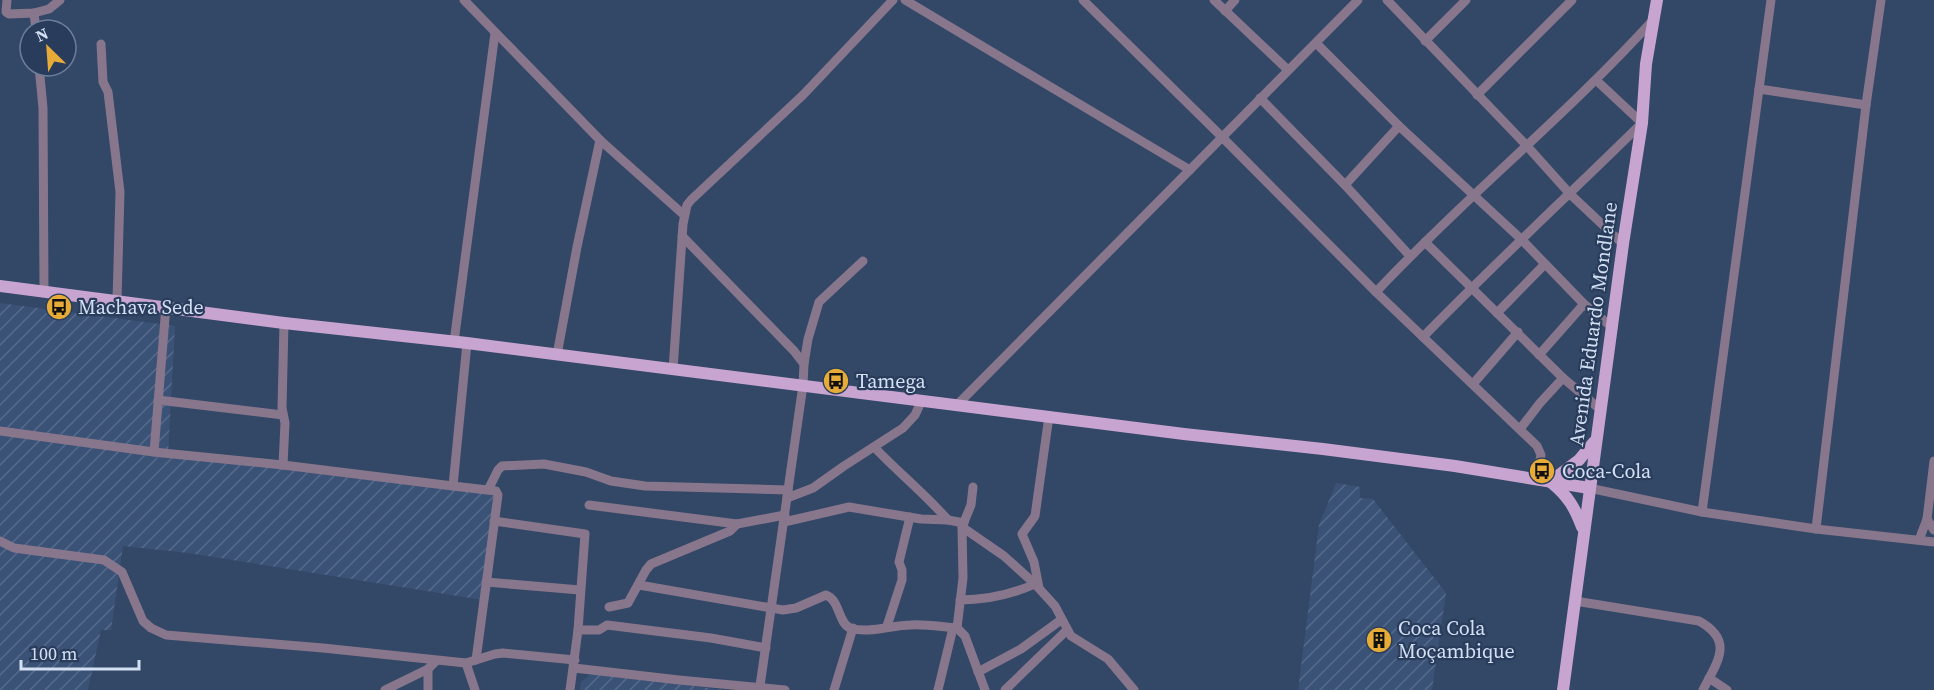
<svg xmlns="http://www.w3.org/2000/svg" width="1934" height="690" viewBox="0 0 1934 690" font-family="'Source Serif 4',serif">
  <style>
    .industrial { fill: url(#industrial-furrows) }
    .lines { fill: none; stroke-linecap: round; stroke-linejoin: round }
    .minor { stroke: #88778c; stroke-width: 9 }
    .major { stroke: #c8a5d0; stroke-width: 12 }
    .labels { text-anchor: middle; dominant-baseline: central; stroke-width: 4.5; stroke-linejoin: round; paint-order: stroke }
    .poi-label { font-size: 20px; fill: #d3e0f3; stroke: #293c5b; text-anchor: start }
    .street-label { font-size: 20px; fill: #d3e0f3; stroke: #293c5b }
  </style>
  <defs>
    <pattern id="industrial-furrows" width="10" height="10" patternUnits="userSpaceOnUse" patternTransform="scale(1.5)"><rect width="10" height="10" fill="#3b5277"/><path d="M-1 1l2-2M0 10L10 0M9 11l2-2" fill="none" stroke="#566b8b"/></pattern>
  </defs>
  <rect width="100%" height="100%" fill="#334766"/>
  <!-- industrial -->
  <g class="industrial">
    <polygon points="0,303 175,326 168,456 501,494 489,601 188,553 123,546 111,630 101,630 88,690 0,690"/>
    <polygon points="1336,483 1360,487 1360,498 1373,499 1446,593 1432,690 1298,690 1319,525"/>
    <polygon points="591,674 725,690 580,690 581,682"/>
  </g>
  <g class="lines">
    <!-- minor -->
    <g class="minor">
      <polyline points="7,0 6,12 9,14 34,13 49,9 60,0"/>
      <polyline points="464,0 600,140 684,215"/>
      <polyline points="905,0 1190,170"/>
      <polyline points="1083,0 1222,137 1376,292 1537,446 1541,455 1536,479"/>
      <polyline points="1214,0 1288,70"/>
      <polyline points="1387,0 1527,146 1570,194 1623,244"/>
      <polyline points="1225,11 1235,0"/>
      <polyline points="34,13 36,30"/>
      <polyline points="1425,41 1466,0"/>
      <polyline points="101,44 103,82 108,92 120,192 117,300"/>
      <polyline points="1317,44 1399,126 1521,239 1584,304 1613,328"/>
      <polyline points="39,66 43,108 44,291"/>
      <polyline points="1759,89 1866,105"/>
      <polyline points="1477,95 1572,0"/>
      <polyline points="1260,98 1345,185 1410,256"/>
      <polyline points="1345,185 1399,126"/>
      <polyline points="682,236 794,351 804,364 803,385 760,686"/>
      <polyline points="1425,242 1563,378 1601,410"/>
      <path d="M1376,292c89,-95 191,-177 278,-273"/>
      <polyline points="166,306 154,452 163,453 283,465 453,486 467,343"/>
      <polyline points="1497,313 1545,264"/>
      <path d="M1423,337c71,-73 146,-142 219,-214l-46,-43"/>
      <polyline points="454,342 495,33"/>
      <polyline points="557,355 577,247 600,140"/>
      <polyline points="1539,355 1584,304"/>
      <polyline points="804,364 808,339 819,302 863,261"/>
      <polyline points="673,370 683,224 687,205 691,200 803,95 893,0"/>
      <polyline points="1473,384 1518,332"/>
      <polyline points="158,400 283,415"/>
      <polyline points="958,404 1358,0"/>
      <polyline points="1520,429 1540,403 1563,378"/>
      <polyline points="0,431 154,452"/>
      <path d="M874,447c24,25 51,47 74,73"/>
      <polyline points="283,465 285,423 282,408 284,323"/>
      <polyline points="453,486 496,491 498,495 476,660"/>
      <polyline points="1589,488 1702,512 1816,529 1934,542"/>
      <polyline points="488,490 498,470 502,466 544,464 586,472 611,481 645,486 788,490"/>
      <polyline points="787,498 813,488 844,466 903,428 915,415 922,400"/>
      <polyline points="589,505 737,524 785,515"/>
      <polyline points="1702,512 1771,0"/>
      <polyline points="1927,519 1934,530"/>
      <polyline points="494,521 585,534 578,630 570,690"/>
      <polyline points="784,522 849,507 921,519 948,520 964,523"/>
      <polyline points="962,527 1004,556 1035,584 1055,606 1071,636 1108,659 1134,690"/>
      <polyline points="1816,529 1866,105 1881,0"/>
      <polyline points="1919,540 1927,519 1934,461"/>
      <polyline points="0,541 14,548 104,560 122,572 143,621 151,628 166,635 323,648 466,663 495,654 503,653 575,660"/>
      <polyline points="486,582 580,590"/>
      <path d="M639,585l144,25 13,-2 30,-13c14,5 12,28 24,33 19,6 41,-3 61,-3 15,-1 31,2 46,3l8,8 20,54"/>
      <polyline points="1039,588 1034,562 1022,534 1035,516 1049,416"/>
      <path d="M960,600c27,0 50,-5 75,-16"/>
      <path d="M1575,601l124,20c36,20 18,41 4,69"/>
      <polyline points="609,607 628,603 646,570 651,564 730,531 737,524"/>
      <polyline points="887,626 902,580 902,570 899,562 910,517"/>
      <polyline points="957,628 963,578 962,527 971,505 973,487"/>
      <polyline points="578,630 599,630 607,625 711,638 766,648"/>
      <polyline points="466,663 475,690"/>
      <polyline points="574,668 679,680 785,690"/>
      <polyline points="428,669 428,690"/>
      <polyline points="978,672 1021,649 1061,620"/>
      <polyline points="1709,678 1727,690"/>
      <polyline points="385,690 428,669 436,661"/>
      <polyline points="834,690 853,628"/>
      <polyline points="938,690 953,628"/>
      <polyline points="1005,690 1067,630"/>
    </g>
    <!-- major -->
    <g class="major">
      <polyline points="0,286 284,323 467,343 1184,434 1323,449 1455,466 1589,488"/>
      <polyline points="1551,481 1579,460 1594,442"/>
      <path d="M1552,483c16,13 23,25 30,44"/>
      <polyline points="1563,690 1623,244 1642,123 1646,64 1657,0"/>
    </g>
  </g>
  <!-- icons -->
  <defs>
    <g id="bus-disc" transform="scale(1.35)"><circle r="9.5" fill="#e7ac37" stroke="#293c5b"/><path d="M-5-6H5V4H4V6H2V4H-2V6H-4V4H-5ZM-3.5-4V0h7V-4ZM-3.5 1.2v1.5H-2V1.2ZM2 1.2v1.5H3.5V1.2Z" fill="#111"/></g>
    <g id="building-disc" transform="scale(1.35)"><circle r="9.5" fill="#e7ac37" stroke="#293c5b"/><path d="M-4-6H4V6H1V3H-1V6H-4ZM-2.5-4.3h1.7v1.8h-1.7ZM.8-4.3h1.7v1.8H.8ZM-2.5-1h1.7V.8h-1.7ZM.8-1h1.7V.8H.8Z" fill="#111"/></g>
  </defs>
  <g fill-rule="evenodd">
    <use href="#bus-disc" x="59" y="307"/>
    <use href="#bus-disc" x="836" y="381"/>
    <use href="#bus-disc" x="1542" y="471"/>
    <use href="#building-disc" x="1379" y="640"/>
  </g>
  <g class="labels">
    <!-- poi labels -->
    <g class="poi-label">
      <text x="78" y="307">Machava Sede</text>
      <text x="856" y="381">Tamega</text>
      <text x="1562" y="471">Coca-Cola</text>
      <text x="1398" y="628">Coca Cola<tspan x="1398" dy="23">Moçambique</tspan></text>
    </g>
    <!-- street labels -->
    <g class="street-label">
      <text transform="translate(1593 324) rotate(-82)">Avenida Eduardo Mondlane</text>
    </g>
  </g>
  <!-- north arrow -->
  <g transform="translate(48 48) rotate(335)"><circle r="28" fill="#293c5b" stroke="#6d7e98" stroke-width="1.5"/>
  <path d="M0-4.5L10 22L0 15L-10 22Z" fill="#e7ac37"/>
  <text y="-9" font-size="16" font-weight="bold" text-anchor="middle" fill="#d3e0f3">N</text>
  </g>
  <!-- scale -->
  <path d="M21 660v9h118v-9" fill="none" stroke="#d3e0f3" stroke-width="3"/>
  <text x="30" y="660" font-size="18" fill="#d3e0f3" stroke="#293c5b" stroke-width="4.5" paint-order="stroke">100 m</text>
</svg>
